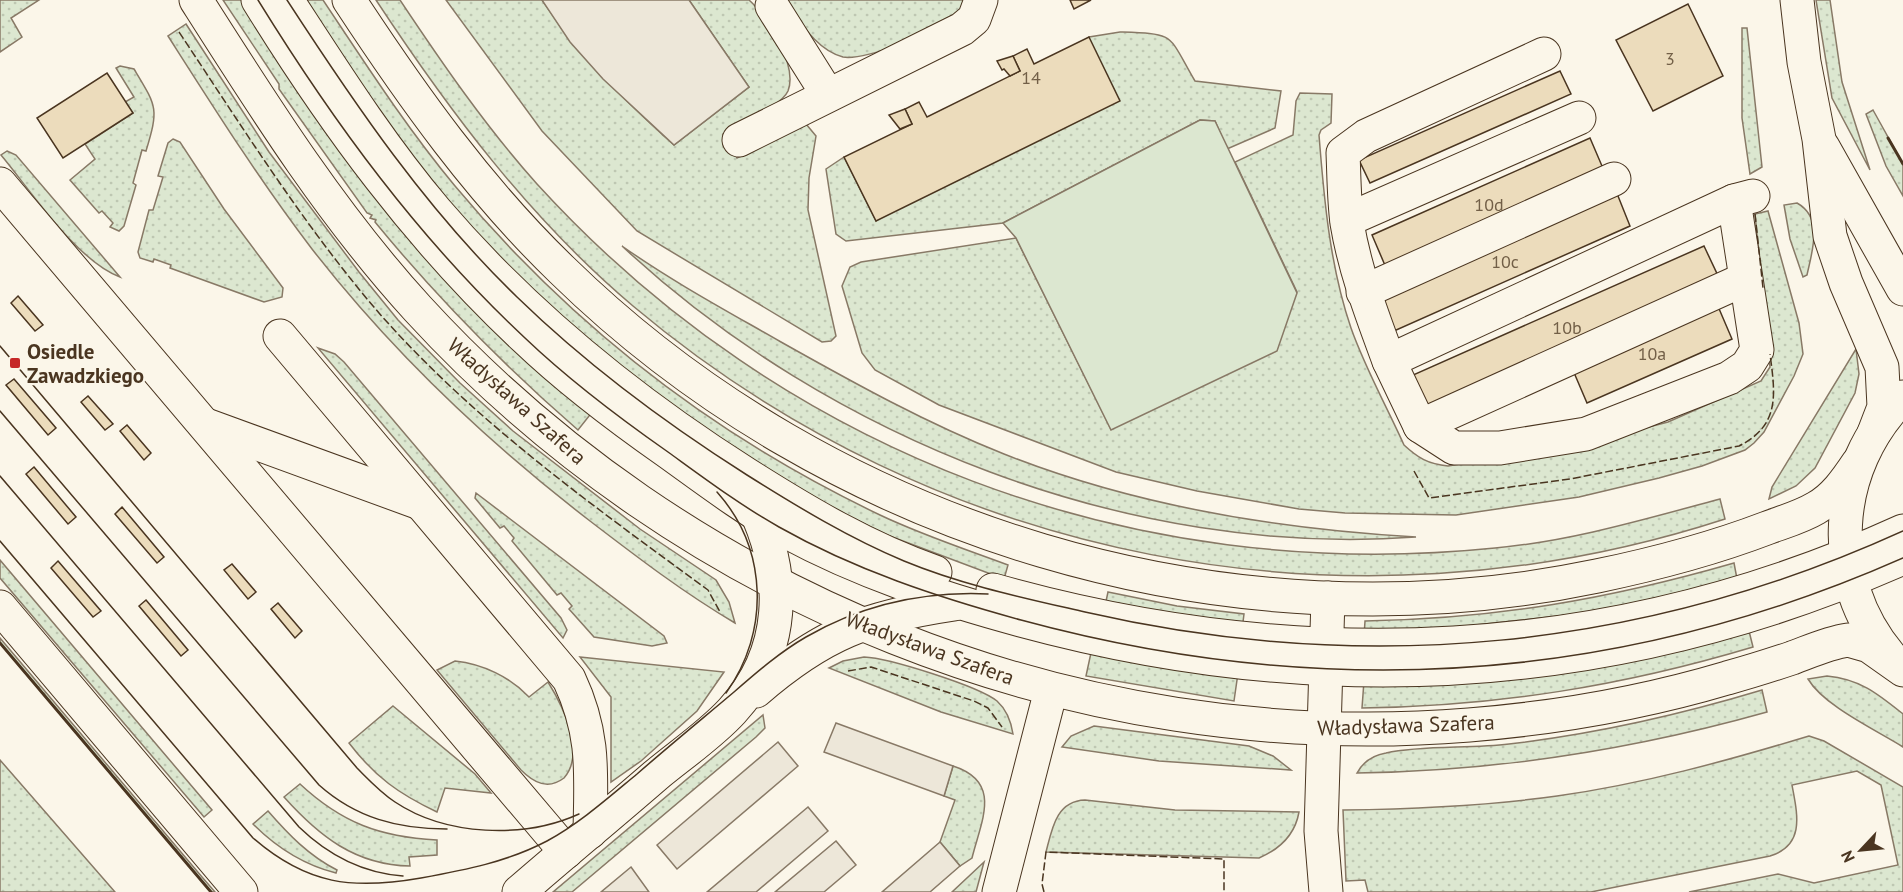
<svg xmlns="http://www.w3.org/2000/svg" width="1903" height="892" viewBox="0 0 1903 892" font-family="'PT Sans',sans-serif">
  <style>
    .grass { fill: url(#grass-dots); stroke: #887966; stroke-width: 1.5 }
    .park { fill: #dce7d0; stroke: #887966; stroke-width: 1.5 }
    .parking { fill: #ede7d9; stroke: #887966; stroke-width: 1.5 }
    .building { fill: #ecdcbc; stroke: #4a3520; stroke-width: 1.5 }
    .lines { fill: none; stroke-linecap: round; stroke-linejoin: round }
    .minor-casing { stroke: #4a3520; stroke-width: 35 }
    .major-casing { stroke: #4a3520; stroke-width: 35 }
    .minor { stroke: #fbf6e9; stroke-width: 33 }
    .major { stroke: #fbf6e9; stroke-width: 33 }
    .tram { stroke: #4a3520; stroke-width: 1.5 }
    .fence { stroke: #4a3520; stroke-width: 1.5; stroke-dasharray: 8 3; stroke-linecap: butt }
    .wall { stroke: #4a3520; stroke-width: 3 }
    .poi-dot { fill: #c62828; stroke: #fbf6e9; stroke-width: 2 }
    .labels { text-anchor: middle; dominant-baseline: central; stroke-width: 4.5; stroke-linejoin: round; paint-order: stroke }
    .number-label { font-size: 18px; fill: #725f47 }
    .poi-label { font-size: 21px; font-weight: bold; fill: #4a3520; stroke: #fbf6e9; text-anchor: start }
    .street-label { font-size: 21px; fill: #4a3520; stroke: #fbf6e9 }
  </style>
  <defs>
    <pattern id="grass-dots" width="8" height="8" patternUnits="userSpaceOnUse" patternTransform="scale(1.5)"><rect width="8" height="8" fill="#dce7d0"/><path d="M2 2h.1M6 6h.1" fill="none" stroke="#bec7b2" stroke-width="1.8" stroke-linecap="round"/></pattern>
  </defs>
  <rect width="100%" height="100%" fill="#fbf6e9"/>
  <!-- grass -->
  <g class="grass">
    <polygon points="0,0 39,0 11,18 22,37 0,52"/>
    <path d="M223,0h25l345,411 -15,19c-76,-66 -139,-130 -203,-208l1,-2 -6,-2 2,-3 -5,-2 -88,-124v-5z"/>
    <path d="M297,0h26c42,63 83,127 132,186 117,140 261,251 425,329 42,20 85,34 128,50l-4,14 -117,-44 -104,-52 -199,-137 -168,-176z"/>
    <path d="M376,0h24c42,63 86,127 137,184 246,270 596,401 958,364 77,-7 150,-29 225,-49l5,20c-378,123 -788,43 -1092,-213 -103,-87 -183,-194 -257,-306z"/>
    <path d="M446,0h96c40,59 79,97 132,145l75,-58 -60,-87h60c18,16 49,65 39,91 -7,16 -50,33 -65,43l14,24 69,-34 10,12 -7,42 -1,32 28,126 -5,5 -9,1 -185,-111 -95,-100z"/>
    <path d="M784,0h186c-4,6 -8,15 -13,19 -17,13 -94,42 -114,38 -27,-7 -43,-36 -59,-57z"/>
    <polygon points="1816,0 1830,0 1842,82 1870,170 1832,98"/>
    <path d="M186,24l83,128 90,120 39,48 62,63 53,48 127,98 76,51 13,22 6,21c-51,-30 -98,-66 -145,-102 -104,-80 -197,-168 -278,-272 -52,-68 -98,-141 -144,-213z"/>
    <polygon points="1742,28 1747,28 1762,167 1750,174 1742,118"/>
    <path d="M1120,32c57,2 47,1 75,49l86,10 -6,37 -48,21 -12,-28 -15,-1 -197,103 -157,18 -10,-7 -10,-65 18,-12 32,64 213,-184z"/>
    <path d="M120,66l14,3c23,38 25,39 12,82l-4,-1 -9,33 3,2 -12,41 -5,5 -9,-4 3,-4 -11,-12 -3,2 -29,-33 25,-21 -10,-15 48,-31 -8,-11 9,-5 -18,-29z"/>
    <path d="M1300,93l32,1 -1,29 -10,7 -2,5c5,64 11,132 32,193 14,40 36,79 53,117 14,13 24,19 44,21l143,-24 77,-20 93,-41 9,-14 -15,-153 13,-3 31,112 4,31 -9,22 -30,56 -10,11 -9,7 -43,16 -43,12 -80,19 -123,18 -111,-2 -46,-4 -102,-18 -81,-19 -177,-67 -64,-35 -13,-17 -20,-67 8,-19 11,-5 155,-24 95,191 186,-137 -62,-130 58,-27 3,-34z"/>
    <polygon points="1873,110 1903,164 1903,196 1886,166 1866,114"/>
    <polygon points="173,139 180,142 224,209 283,288 282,297 264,302 170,268 171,265 154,259 153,262 140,258 138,252 149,210 153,210 163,177 158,176 168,143"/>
    <path d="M7,151l9,4 104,122c-43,-16 -89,-86 -119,-122z"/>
    <path d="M1797,203c27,15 15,48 10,72l-4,2 -13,-38 -6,-34z"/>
    <path d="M622,246c51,36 105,65 159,96 73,41 145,81 223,112 131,52 271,75 412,83 -286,21 -587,-98 -794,-291z"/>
    <polygon points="318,348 335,354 344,362 561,618 567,630 563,638"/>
    <polygon points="1856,349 1859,374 1855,393 1815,468 1796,486 1769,499 1772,487"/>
    <polygon points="476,493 664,636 667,643 652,646 594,637 569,609 572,606 561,593 557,595 512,541 514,538 504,526 500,528 475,498"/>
    <polygon points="0,560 212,810 204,817 0,578"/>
    <path d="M1734,563l4,21 -79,21 -295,32 1,-16c130,-2 244,-22 369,-58z"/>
    <polygon points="1108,592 1177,606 1244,614 1242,630 1105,606"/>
    <path d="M1748,627l5,20c-130,39 -255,59 -391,61l2,-27z"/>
    <polygon points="0,638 202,877 215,892 211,892 0,643"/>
    <polygon points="1092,648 1238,673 1234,701 1086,676"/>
    <polygon points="580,657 724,672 697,711 641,761 611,782 611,697"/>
    <path d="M864,657c25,1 114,29 133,44 10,9 14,20 16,33l-72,-22 -112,-44 14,-7z"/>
    <path d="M455,661c28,3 55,16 74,36l19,-15c15,24 38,71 16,96 -16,12 -30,5 -43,-8l-84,-100z"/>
    <path d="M1827,676c33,3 51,18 76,38v33c-27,-17 -79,-41 -95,-68z"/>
    <path d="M1762,690l5,22c-135,38 -270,59 -410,61 6,-11 17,-18 29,-20 37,-8 84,-4 123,-9 86,-10 170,-29 253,-54z"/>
    <path d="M393,706l82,68 16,19 -46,-5 -8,24c-38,-18 -62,-35 -88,-69z"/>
    <polygon points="763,715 765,728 756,737 572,892 553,892"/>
    <polygon points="1094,726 1249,746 1273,756 1291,770 1159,761 1062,747 1071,736"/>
    <path d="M1809,736l15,5 79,46v105h-214l89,-18 36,9 84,-18 -17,-80 -24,-14 -65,14c5,28 14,60 -22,71l-179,36h-223l-3,-12 -19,1 -3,-71c72,-1 143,-4 214,-14 86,-12 169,-35 252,-60z"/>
    <polygon points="0,760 115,892 0,892"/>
    <path d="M953,766c50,16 28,55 19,92l-12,8 -20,-24 15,-42 -11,-4z"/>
    <path d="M300,784c42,39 80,53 137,56v15l-28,2 1,9c-55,-1 -91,-30 -126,-69z"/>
    <path d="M1085,800l90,10 124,2c-4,23 -19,37 -40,46l-213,-6c6,-23 10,-51 39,-52z"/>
    <path d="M268,811c20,23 41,45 69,59l-1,3c-32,-8 -59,-25 -83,-49z"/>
    <polygon points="984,862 976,892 952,892"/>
  </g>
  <!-- park -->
  <polygon class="park" points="1200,120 1215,121 1297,293 1277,351 1111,430 1016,238 1003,223"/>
  <!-- parking -->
  <g class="parking">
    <polygon points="542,0 689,0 749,87 674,145 603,79 570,42"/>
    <polygon points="836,723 953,766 944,796 824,752"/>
    <polygon points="778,742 798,766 677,869 657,845"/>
    <polygon points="808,807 828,831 756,892 707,892"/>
    <polygon points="836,841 856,865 824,892 775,892"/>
    <polygon points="940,842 960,866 930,892 882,892"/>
    <polygon points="631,867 649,892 601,892"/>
  </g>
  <!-- building -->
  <g class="building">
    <polygon points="1070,0 1091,0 1074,9"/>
    <polygon points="1688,4 1723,76 1653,111 1616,40"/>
    <polygon points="1089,37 1120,101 876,221 844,157 912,124 905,109 919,102 927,117 1020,71 1013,56 1027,49 1034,64"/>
    <polygon points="1013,56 1020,71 1010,76 1004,69 1002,70 997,61"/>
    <polygon points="1560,71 1571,94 1370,183 1359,160"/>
    <polygon points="107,73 133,113 63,158 37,118"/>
    <polygon points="905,109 912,124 900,129 889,115"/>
    <polygon points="1590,138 1605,173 1387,270 1372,235"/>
    <polygon points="1616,191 1630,226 1394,331 1379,296"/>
    <polygon points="1704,246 1720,280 1429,409 1413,375"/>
    <polygon points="18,296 43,325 35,331 11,303"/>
    <polygon points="1717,304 1732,339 1587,403 1572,368"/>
    <polygon points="14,379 56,428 48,435 6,385"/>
    <polygon points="88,396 113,424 105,430 81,402"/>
    <polygon points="127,425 151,453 144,460 120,431"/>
    <polygon points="34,467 76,517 68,524 26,474"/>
    <polygon points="122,507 164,557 157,563 115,514"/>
    <polygon points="58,561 101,611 93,617 51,568"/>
    <polygon points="232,564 256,592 248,599 224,570"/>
    <polygon points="146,600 188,650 181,656 139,606"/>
    <polygon points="278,603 302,631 295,638 271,609"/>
  </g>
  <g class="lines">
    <!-- minor casing -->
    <g class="minor-casing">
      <g id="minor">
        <path d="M258,0c76,123 161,239 267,338 44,42 93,79 143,114 39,28 77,57 119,80 74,40 153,66 234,88 302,82 595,65 882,-62"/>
        <path d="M287,0c47,72 93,145 149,211 89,104 195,190 310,263 60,38 122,75 189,98"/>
        <polyline points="1797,0 1804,62 1819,139 1830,236 1846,283 1882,367 1884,407 1874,433"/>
        <polyline points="772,6 828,95"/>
        <path d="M1544,54l-178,82 -23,17c1,23 1,47 4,70 8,48 25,92 42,138l345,-160 19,-5"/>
        <polyline points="739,140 962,29 974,19 981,0"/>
        <polyline points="1823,147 1903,289"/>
        <polyline points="0,184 566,852"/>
        <polyline points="1347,220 1579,118"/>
        <polyline points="1363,292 1614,179"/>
        <path d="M280,336l289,343c26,55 22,94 21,153"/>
        <polyline points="1389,361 1420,426 1454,448 1500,448 1586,434 1729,378 1747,366 1757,350 1734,201"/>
        <polyline points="206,425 420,503"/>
        <polyline points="1420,426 1745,279"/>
        <path d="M993,590c308,87 618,74 910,-59"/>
        <polyline points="0,607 241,892"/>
        <path d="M756,691c67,-58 111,-74 198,-87"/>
        <path d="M519,892c45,-39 91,-77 136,-116 25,-21 55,-41 77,-65 54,-59 55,-135 22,-204"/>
        <polyline points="999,892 1051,690"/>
        <polyline points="1326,892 1321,831 1328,598"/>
      </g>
    </g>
    <!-- major casing -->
    <g class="major-casing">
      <g id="major">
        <path d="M196,0c68,107 136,215 222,309 266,290 657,448 1051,416 87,-7 174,-22 258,-47 22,-6 44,-13 65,-20 19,-7 36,-15 56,-18l21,6 34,24"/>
        <path d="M349,0c63,96 130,190 213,270 269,263 666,383 1035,306 58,-12 115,-27 170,-48 16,-6 34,-11 49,-20 18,-10 30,-27 42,-45"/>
        <path d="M1890,656c-65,-77 -58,-188 13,-259"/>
      </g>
    </g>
    <!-- minor -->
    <use href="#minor" class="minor"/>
    <!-- major -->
    <use href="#major" class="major"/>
    <!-- tram -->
    <g class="tram">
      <path d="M258,0c76,123 161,239 267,338 44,42 93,79 143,114 36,26 72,53 111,75 76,43 158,70 242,93 302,82 595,65 882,-62"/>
      <path d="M287,0c69,106 139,209 230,297 70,68 148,126 230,178 51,32 102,63 157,86 58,24 120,37 181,51 279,64 557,38 818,-81"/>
      <path d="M0,346l357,422c12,12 23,24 38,34 51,34 129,37 184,12"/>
      <path d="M0,411l319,374c37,33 79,44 128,44"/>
      <path d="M0,476l299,351c30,29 63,46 104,49"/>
      <path d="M717,492c51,57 53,140 9,201"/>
      <path d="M0,541l253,297c54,47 100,52 168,40 44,-8 86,-16 126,-37 33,-18 61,-43 90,-67 32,-28 65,-55 97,-82 23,-20 46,-40 72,-55 56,-32 117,-46 182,-43"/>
    </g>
    <!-- fence -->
    <g class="fence">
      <path d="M179,32c64,96 125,194 200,281 96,109 213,192 329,277l12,22"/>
      <polyline points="1755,214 1763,288"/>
      <path d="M1414,471l15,27 141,-19 169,-33c42,-21 36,-53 31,-92"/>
      <polyline points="848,671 871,667 974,701 988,708 1002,727"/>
      <polyline points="1044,892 1042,884 1046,852 1224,859 1224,892"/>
    </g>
    <!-- wall -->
    <g class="wall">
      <polyline points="1888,138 1903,164"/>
      <polyline points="0,643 211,892"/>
    </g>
  </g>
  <!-- markers -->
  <rect class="poi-dot" x="9" y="357" width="12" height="12" rx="3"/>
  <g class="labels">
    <!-- number labels -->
    <g class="number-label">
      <text x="1670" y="58">3</text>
      <text x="1031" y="77">14</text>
      <text x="1489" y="204">10d</text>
      <text x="1505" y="261">10c</text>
      <text x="1567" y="327">10b</text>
      <text x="1652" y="353">10a</text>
    </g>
    <!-- poi labels -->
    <g class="poi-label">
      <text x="27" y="351">Osiedle<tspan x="27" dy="24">Zawadzkiego</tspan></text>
    </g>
    <!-- street labels -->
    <g class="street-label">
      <text transform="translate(517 401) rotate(42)">Władysława Szafera</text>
      <text transform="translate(930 648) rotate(20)">Władysława Szafera</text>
      <text transform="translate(1406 725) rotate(-2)">Władysława Szafera</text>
    </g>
  </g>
  <!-- north arrow -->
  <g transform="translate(1861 850) rotate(244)" stroke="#fbf6e9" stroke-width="4.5" paint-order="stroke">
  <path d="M0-4.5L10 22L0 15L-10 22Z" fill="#4a3520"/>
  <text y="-9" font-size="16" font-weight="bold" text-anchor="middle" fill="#4a3520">N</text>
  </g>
</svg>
